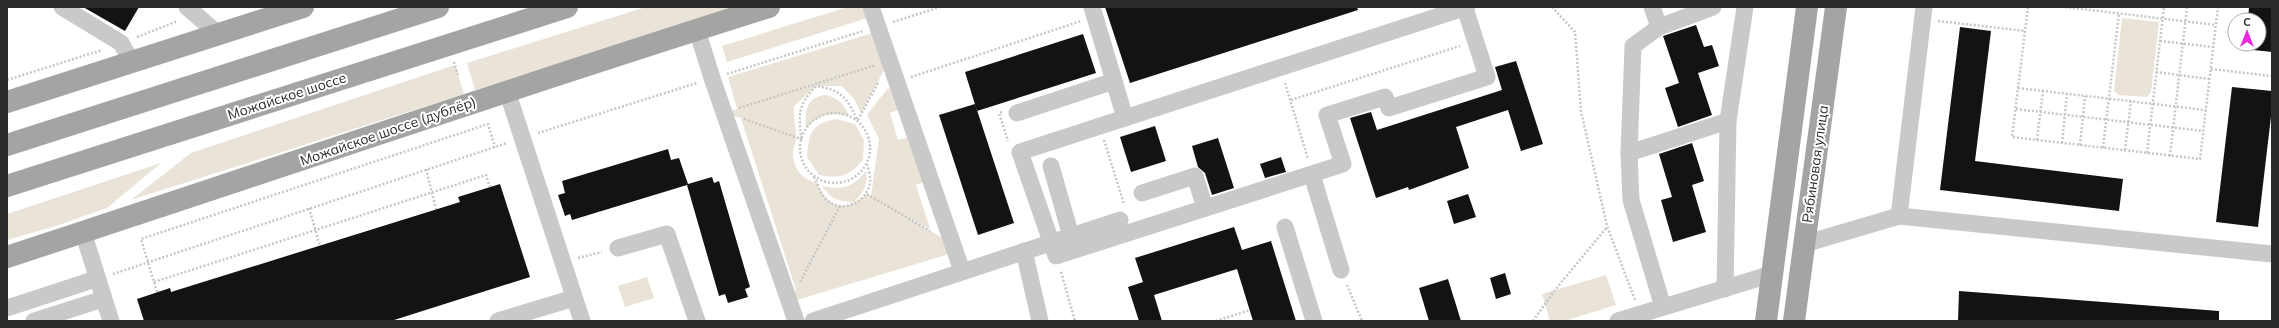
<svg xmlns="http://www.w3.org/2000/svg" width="2279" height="328" viewBox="0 0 2279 328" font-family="Mulish,sans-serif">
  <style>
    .green { fill: #eae3d8 }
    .building { fill: #131313 }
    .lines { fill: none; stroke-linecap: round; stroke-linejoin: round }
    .path { stroke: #c6c6c6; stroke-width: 2.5; stroke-dasharray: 2 2; stroke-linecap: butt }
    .minor { stroke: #c9c9c9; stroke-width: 17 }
    .major { stroke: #a4a4a4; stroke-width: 22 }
    .labels { text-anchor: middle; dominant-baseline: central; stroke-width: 4; stroke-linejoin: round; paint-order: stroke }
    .street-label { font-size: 14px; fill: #2c2c2c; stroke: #fff }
  </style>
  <rect width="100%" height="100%" fill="#fff"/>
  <!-- green -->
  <g class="green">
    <polygon points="646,7 736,7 475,90 467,63"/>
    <polygon points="848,7 871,7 874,16 727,62 722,46"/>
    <polygon points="2122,18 2159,22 2151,92 2147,97 2119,95 2114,91"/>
    <path d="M879,31l10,30 -28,52 -7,-14 -12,-13h-26l-22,20c-1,11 2,20 2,31 0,5 -3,10 -3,15 0,17 9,27 24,31 13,27 27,30 50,11l4,2 8,-57 -12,-24 21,-27 11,8 4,12 -13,5 8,27 15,-4 15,45 -12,4 14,44 -27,-14 50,29 -7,11 -156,47 6,-12 -55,-172 -17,-5 13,-4 -9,-32z"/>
    <polygon points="455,65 464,94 131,200 191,153"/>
    <path d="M826,95c13,4 18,8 23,21 -19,-4 -30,-2 -43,12 -1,-17 0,-31 20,-33z"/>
    <path d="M836,119l19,5 9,16 -1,20c-14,16 -22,19 -44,15l-12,-18c2,-23 3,-33 29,-38z"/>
    <polygon points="161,163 107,208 56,226 7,240 7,214"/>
    <path d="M866,171c2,14 -2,21 -12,31 -16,0 -23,-3 -32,-16 21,4 30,2 44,-15z"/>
    <polygon points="1606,275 1616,305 1564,321 1550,321 1542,294"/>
    <polygon points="647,277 654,298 625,307 618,286"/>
  </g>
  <!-- building -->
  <g class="building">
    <polygon points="83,7 139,7 125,31"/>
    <polygon points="1105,7 1357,7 1358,10 1130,83"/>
    <polygon points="2249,7 2272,7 2272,52 2244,49 2245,44 2259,44 2259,20 2248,20"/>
    <polygon points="1696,25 1704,47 1712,45 1719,66 1698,73 1712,115 1678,127 1665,88 1679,83 1663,36"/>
    <polygon points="1960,27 1991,31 1975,161 2123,179 2119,211 1940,190"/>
    <polygon points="1083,34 1096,73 977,111 965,72"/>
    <polygon points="1516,61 1543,144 1521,151 1508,110 1456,127 1469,168 1409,190 1408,187 1376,198 1350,118 1371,112 1377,130 1502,90 1495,67"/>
    <polygon points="2232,87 2272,91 2272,108 2258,227 2216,222"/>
    <polygon points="975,104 1014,223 978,235 939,115"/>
    <polygon points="1155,126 1166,161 1131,172 1120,137"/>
    <polygon points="1218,138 1234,188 1212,195 1205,173 1198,167 1192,146"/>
    <polygon points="1692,143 1704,181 1692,185 1706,232 1673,242 1661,200 1672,197 1659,154"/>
    <polygon points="668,149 671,160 679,158 688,184 712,177 714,183 719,181 750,287 745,289 748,297 728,303 725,294 719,296 687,185 572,220 570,214 565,216 558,195 565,193 562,181"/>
    <polygon points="1281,157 1286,172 1265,178 1260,164"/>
    <polygon points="500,184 530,277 391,321 144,321 137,299 170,288 171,292 460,202 458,197"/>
    <polygon points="1468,194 1476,217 1454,224 1447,201"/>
    <polygon points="1234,227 1242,250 1271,241 1296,321 1253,321 1237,269 1154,295 1162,321 1139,321 1128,287 1143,282 1135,258"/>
    <polygon points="1505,273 1511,294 1496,299 1490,278"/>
    <polygon points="1448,279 1461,321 1429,321 1419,288"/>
    <polygon points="1959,291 2219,311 2219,321 1958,321"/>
  </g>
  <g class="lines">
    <!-- path -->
    <g class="path">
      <polyline points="1552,7 1575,32 1581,111 1607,226 1635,300"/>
      <polyline points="2028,7 2012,137 2200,159 2218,7"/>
      <polyline points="2065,7 2216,25"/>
      <polyline points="1938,21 2025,31"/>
      <polyline points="893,22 940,7"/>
      <polyline points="137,37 178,21"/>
      <polyline points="2160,41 2213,47"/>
      <polyline points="454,62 458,75"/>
      <polyline points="2211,69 2272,76"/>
      <polyline points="2156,72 2209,79"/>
      <polyline points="727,74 863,31"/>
      <polyline points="911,77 1081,21"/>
      <polyline points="7,80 102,50"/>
      <polyline points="1285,83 1308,159"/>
      <polyline points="2018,88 2206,110"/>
      <polyline points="1291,100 1460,46"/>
      <polyline points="739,108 876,65"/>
      <polyline points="2016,109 2203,131"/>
      <polyline points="1002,112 999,113 1008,141"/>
      <circle cx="835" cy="148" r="35"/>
      <path d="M744,119l57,20c-2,-27 -4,-32 15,-53 25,4 31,11 41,34"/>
      <polyline points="858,120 879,81"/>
      <polyline points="538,133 697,83"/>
      <polyline points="1104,140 1124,204"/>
      <polyline points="2037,140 2043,91"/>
      <polyline points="2062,143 2067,94"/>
      <polyline points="2080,145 2085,96"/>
      <polyline points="2103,148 2119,13"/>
      <polyline points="2125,150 2131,101"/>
      <polyline points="2147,153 2164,7"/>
      <polyline points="2170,156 2187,7"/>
      <polyline points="426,169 436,209"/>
      <path d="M814,177c4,8 7,19 14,24 16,13 40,0 42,-19 1,-5 -2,-13 -3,-18"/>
      <polyline points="867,194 930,231"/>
      <polyline points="309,208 320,246"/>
      <polyline points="578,258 602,252"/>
      <polyline points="1061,272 1075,321"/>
      <polyline points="113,274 507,143"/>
      <polyline points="154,282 486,175 490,187"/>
      <polyline points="800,282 840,206"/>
      <polyline points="1347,285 1362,321"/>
      <polyline points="157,292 141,239 488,124 495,147"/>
      <polyline points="1216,321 1250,310"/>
      <polyline points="1533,321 1555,290 1607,227"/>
    </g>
    <!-- minor -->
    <g class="minor">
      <polyline points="62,7 121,43 132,62"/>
      <polyline points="187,7 218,34"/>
      <polyline points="871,7 962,271"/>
      <polyline points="1092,7 1125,118"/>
      <polyline points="1652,7 1659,27"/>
      <polyline points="1465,8 1487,77 1389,108 1385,97 1327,115 1343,164 1056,256 1020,152 1467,7"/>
      <polyline points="697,30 712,78 796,321"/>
      <polyline points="507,91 582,321"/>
      <polyline points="1017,113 1114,81"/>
      <polyline points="1629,153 1728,121"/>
      <polyline points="1051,166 1071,236"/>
      <polyline points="1312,175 1341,270"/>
      <polyline points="1142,193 1195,176 1205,208"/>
      <polyline points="1899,216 1924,7"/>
      <polyline points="1285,227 1314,321"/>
      <polyline points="83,232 111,321"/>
      <polyline points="1804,244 1899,216 2272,254"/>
      <polyline points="618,248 667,234 697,321"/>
      <polyline points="1024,251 1040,321"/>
      <polyline points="1725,289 1728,121 1745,7"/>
      <polyline points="1663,307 1631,200 1629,153 1633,46 1659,27 1713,7"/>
      <polyline points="7,308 96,279"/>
      <polyline points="34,321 103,299"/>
      <polyline points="498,321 574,298"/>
      <polyline points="813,321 1120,220"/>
      <polyline points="1618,321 1772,274"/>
    </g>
    <!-- major -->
    <g class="major">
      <polyline points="7,102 303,7"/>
      <polyline points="7,145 438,7"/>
      <polyline points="7,186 567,7"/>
      <path d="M7,257c254,-83 507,-170 762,-250"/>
      <polyline points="1766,321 1807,7"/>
      <polyline points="1794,321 1836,7"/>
    </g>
  </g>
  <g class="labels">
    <!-- street labels -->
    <g class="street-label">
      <text transform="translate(287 96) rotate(-18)">Можайское шоссе</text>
      <text transform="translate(388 131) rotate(-19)">Можайское шоссе (дублёр)</text>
      <text transform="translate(1815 164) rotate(-82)">Рябиновая улица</text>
    </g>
  </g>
  <!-- border -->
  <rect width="2279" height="328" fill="none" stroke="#2c2c2c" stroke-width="16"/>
  <!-- north arrow -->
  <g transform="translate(2247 32)"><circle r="19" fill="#ffffff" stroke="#ababab"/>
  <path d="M0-3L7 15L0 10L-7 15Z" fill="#ea26dd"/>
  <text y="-6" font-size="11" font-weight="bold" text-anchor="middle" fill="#2c2c2c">С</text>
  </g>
</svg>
